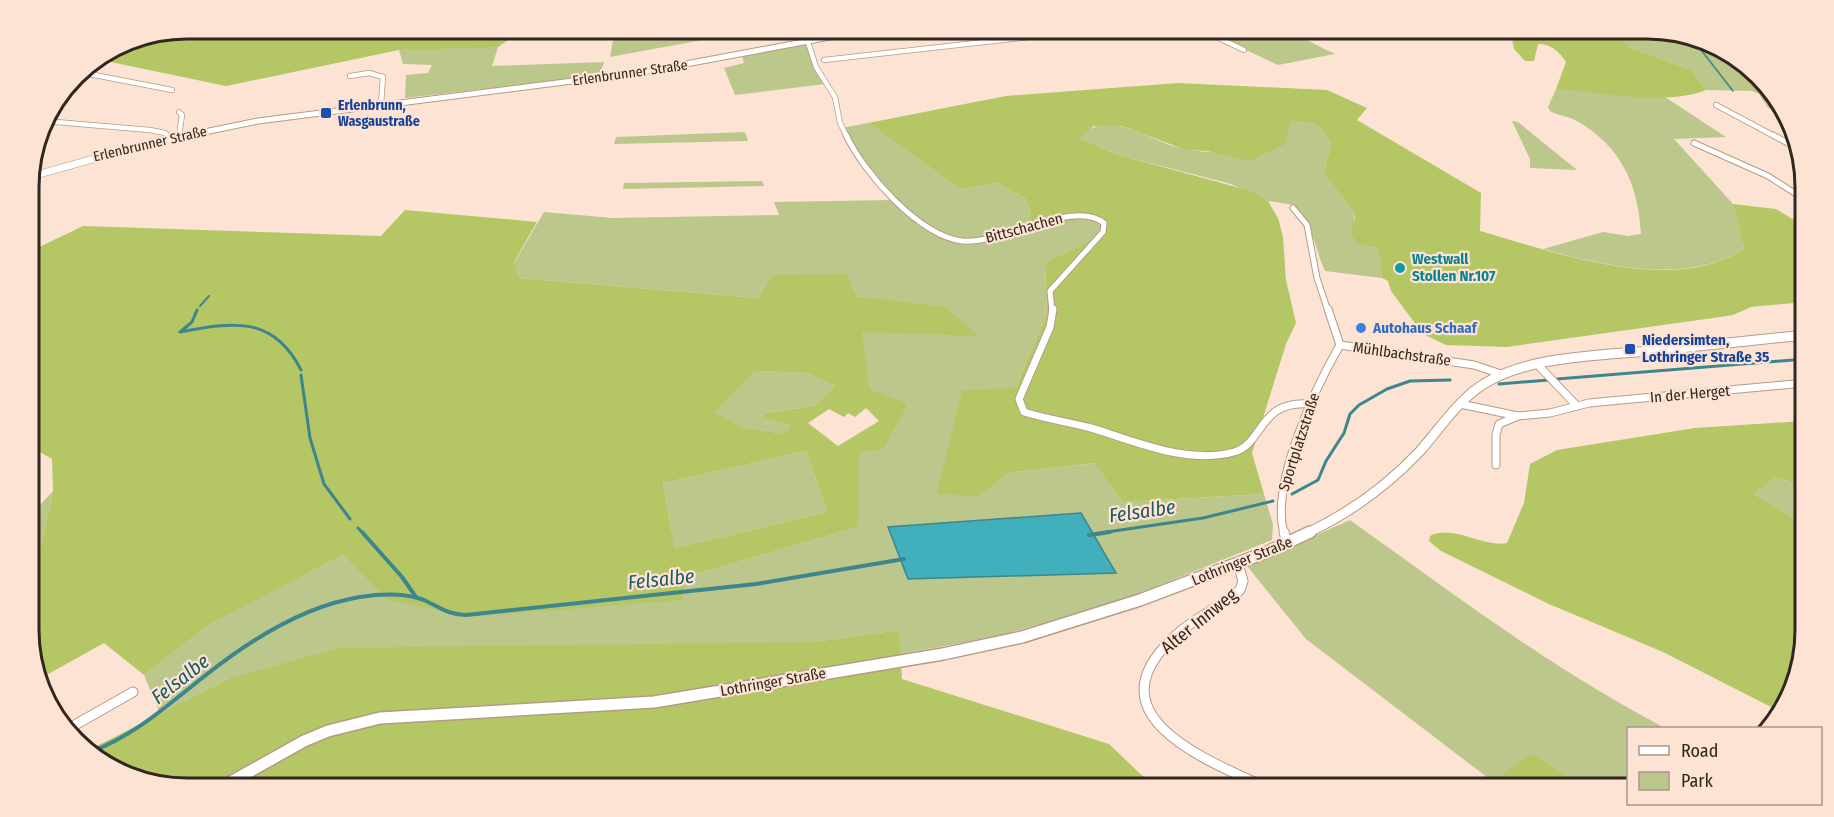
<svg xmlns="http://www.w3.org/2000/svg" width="1834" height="817" viewBox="0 0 1834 817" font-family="'Fira Sans Condensed',sans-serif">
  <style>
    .green { fill: #bbc78b }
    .forest { fill: #b5c665; fill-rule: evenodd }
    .water { fill: #42afbd; stroke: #3d868d; stroke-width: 1.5 }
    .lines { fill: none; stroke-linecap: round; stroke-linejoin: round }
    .stream-far3 { stroke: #3d868d; stroke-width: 1.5 }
    .stream-far2 { stroke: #3d868d; stroke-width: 2 }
    .stream-far1 { stroke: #3d868d; stroke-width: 3 }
    .stream { stroke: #3d868d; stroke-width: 4 }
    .street-far3-casing { stroke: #b79a86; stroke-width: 6 }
    .street-far2-casing { stroke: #b79a86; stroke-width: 7 }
    .street-far1-casing { stroke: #b79a86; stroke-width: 9 }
    .street-casing { stroke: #b79a86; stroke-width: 11 }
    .secondary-far3-casing { stroke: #b79a86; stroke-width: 7 }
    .secondary-far2-casing { stroke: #b79a86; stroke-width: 8 }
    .secondary-far1-casing { stroke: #b79a86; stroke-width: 11 }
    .secondary-casing { stroke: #b79a86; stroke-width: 14 }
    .street-far3 { stroke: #fff; stroke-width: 4.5 }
    .street-far2 { stroke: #fff; stroke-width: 5 }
    .street-far1 { stroke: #fff; stroke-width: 7 }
    .street { stroke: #fff; stroke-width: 9 }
    .secondary-far3 { stroke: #fff; stroke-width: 5 }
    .secondary-far2 { stroke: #fff; stroke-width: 7 }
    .secondary-far1 { stroke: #fff; stroke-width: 9 }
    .secondary { stroke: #fff; stroke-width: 11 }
    .transit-dot { fill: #1a4fb4; stroke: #fde3d3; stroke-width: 2 }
    .culture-dot { fill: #0f9aa8; stroke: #fde3d3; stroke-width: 2 }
    .shop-dot { fill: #3f7fe0; stroke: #fde3d3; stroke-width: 2 }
    .labels { text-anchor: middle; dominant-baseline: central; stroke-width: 4.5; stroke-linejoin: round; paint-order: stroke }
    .far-street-label { font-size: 14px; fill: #32261e; stroke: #fde3d3 }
    .far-transit-label { font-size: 14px; font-weight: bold; fill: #164399; stroke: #fde3d3; text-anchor: start }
    .street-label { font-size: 15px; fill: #32261e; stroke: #fde3d3 }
    .culture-label { font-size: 15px; font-weight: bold; fill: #0d838f; stroke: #fde3d3; text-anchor: start }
    .shop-label { font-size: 15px; font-weight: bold; fill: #366cbe; stroke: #fde3d3; text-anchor: start }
    .transit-label { font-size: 15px; font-weight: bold; fill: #164399; stroke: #fde3d3; text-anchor: start }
    .near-street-label { font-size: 18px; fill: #32261e; stroke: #fde3d3 }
    .near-water-label { font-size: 20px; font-style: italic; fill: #1c5961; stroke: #fde3d3 }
    .rim { fill: none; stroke: #32261e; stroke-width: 3 }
  </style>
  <rect width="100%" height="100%" fill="#fde3d3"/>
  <!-- green -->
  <g class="green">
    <polygon points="672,28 702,29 713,38 610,57 615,29"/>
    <polygon points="1237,29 1255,29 1267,34 1286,30 1335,54 1278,65 1214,35"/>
    <polygon points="1664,32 1707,40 1774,93 1782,113 1768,108 1759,94 1752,91 1706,90 1692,70 1631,48 1624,40 1649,42 1664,35"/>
    <polygon points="806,44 815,68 825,84 735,95 724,68 744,63 742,56"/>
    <polygon points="442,47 498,47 492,66 604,62 600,76 405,98 406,75 428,73 432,65 403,64 399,50"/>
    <path d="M1556,89l109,8 61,40 -52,2 59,65 11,45c-55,36 -141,17 -201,0l60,-17 25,4 13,-2c-3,-49 -19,-87 -64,-113 -9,-5 -18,-5 -27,-10l-2,-4z"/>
    <polygon points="1512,121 1518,122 1577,170 1530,168 1530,159"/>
    <path d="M1292,122c21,0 29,2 39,21l-7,31 29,37 6,33 17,4 6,15v15l-57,-7c-11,-24 -11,-46 -31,-66l-26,-4 -37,-17 -112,-29 -40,-17c26,-29 64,-2 94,8 13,4 28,6 41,6 9,1 69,-24 78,-30z"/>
    <polygon points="868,123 960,189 997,183 1026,199 1031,215 1021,233 1094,213 1108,223 1104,235 1045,262 1047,313 1016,387 979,497 1008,473 1096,463 1123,502 1264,494 1273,524 1272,540 1140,593 1095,608 995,637 900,654 899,630 814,642 228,679 160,714 144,675 209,625 343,553 386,599 685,577 858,527 858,452 908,405 868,389 863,332 945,308 856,296 772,275 758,298 519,278 514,263 544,212 612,218 779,215 774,202 892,200 880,187 842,128"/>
    <polygon points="745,132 748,141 614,144 616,137"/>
    <polygon points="762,181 764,186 623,189 624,183"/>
    <polygon points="756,371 806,373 835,386 814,406 764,413 764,418 791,426 784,434 742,427 713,412"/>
    <polygon points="806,451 827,512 675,548 663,483"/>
    <polygon points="1775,477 1805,487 1805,525 1754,494"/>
    <polygon points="53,491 33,581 30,582 30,516"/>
    <path d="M1350,520c102,73 204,150 315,208h-37v60h-42l-54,-33 -40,26 -186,-142 -59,-73z"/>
  </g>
  <!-- forest -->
  <g class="forest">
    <polygon points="187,28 615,28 615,29 612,39 514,36 498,47 399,50 226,86 96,59 127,40"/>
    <path d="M1647,28l17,4v2l-15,8 -24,-1 6,7 61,22 14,20c-37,16 -109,2 -150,-1l10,-27c-6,-10 -16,-19 -28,-18l-4,17h-9l-11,-12 -4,-20z"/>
    <path d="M1178,83l149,7 40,18 -10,12 124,73 -1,38c74,21 194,65 264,18l-11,-45 43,5 28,17 1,76 -54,5 -18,8 -20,3 -206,29 -61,-2 -23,-11 -32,-43 -3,-10 -6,-3v-15l-6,-15 -18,-4 -7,-10 4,-15 -2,-8 -29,-37 7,-31c-10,-19 -18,-21 -39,-21l-3,3 -4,19 -36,17 -42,-10 -21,-1 -64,-24h-28l-15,12 40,17 132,36 17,10 10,17 5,19 3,43 10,43 -10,21 -34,109 12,41 -141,8 -28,-39 -87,10 -29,24 -42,-4 25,-102 54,-4 31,-74 -2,-51 58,-27 5,-12 -14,-9 -64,20 -10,-1 11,-18 -5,-16 -29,-16 -37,6 -92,-66 138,-27z"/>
    <path d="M405,210l132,12 -23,40 5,16 239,20 14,-23 74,-1 10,22 89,11 34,29 -116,-4 6,57 39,15 -25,45 -24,3 -1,75 -173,50 -3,23 -214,17 -82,-18 -43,-45 -134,71 -65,50 -40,-32 -63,35 -11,-27v-69l3,-1 20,-90 -1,-32 -23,-13v-194l54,-26 298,10zM756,371l50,2 29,13 -21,20 -50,7v5l27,8 -7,8 -42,-7 -28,-15zM866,408l13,13 -41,25 -30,-23 21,-14 15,8 4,-4 7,4zM806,451l21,61 -152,36 -12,-65z"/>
    <path d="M1805,421v66l-30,-10 -21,17 51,31v106l-11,59 -17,20 -114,-58 -114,-48 -108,-53 -12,-10 1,-5c24,-12 52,12 77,7l17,-40 6,-39 27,-14 138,-22z"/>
    <polygon points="899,630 902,679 1109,744 1155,788 187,788 127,777 91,749 228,679 339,648 814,642"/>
    <polygon points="1532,754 1586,788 1501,788 1492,781"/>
  </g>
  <!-- water -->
  <polygon class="water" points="1081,513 1116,573 908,579 888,527"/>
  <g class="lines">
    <!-- stream-far3 -->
    <polyline class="stream-far3" points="1691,37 1733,91"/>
    <!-- stream-far2 -->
    <polyline class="stream-far2" points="200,306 209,296"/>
    <!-- stream-far1 -->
    <g class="stream-far1">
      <path d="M197,310l-5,12 -12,10c53,-10 93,-17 121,38"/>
      <polyline points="301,375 310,438 324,484 350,519"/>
      <polyline points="1557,379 1805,359"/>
      <polyline points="1499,384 1549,380"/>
      <polyline points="1292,494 1318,480 1326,461 1344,433 1350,414 1359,405 1387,389 1410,381 1450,380"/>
      <polyline points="358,528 363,533"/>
      <polyline points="1100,533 1203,518 1273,501"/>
    </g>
    <!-- stream -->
    <g class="stream">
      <polyline points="362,532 402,577 416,597"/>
      <polyline points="1089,535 1110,532"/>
      <path d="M93,751c44,-17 77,-48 113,-76 44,-35 98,-69 154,-78 20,-3 45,-4 64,3 15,7 25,15 42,15l290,-31 148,-25"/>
    </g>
    <!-- street-far3 casing -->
    <g class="street-far3-casing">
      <g id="street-far3">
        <polyline points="822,28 839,36"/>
        <polyline points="1206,32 1244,50"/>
        <polyline points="808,42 816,67 835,97 840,123 847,137"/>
        <polyline points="824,60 1047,35 1199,32 1226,28"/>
        <polyline points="79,72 172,90"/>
        <polyline points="350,76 369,73 383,77 381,104"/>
        <polyline points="1716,105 1776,137"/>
        <polyline points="179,112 182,115 179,136"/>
        <polyline points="44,121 150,130 165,133 169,137"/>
      </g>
    </g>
    <!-- street-far2 casing -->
    <g class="street-far2-casing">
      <g id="street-far2">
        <polyline points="167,135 170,138"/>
        <path d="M846,135c18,38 72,100 116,106 39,4 112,-43 142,-18l-1,9 -53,59 2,20"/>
        <polyline points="1773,135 1797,148"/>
        <polyline points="1694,143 1768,176 1804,199"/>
        <polyline points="1293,208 1307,225 1317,278 1328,311"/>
      </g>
    </g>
    <!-- street-far1 casing -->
    <g class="street-far1-casing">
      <g id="street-far1">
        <path d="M1053,309l-3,18 -31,72 5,13c22,7 45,10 67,16 44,13 96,37 143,24 30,-8 24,-53 77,-48"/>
        <polyline points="1328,309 1340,345"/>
        <polyline points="1340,345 1474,365 1501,374"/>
        <polyline points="1537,364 1576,405"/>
        <polyline points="1460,404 1518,416 1550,413 1589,403 1805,383"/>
        <polyline points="1496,465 1496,435 1499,424 1518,416"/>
        <path d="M1284,533c-14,-48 31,-145 56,-188"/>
      </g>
    </g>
    <!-- street casing -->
    <g class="street-casing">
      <g id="street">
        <polyline points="1284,532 1287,543"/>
        <path d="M1238,563l5,18 -3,9c-23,20 -54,32 -74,55 -70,75 46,117 101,143"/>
        <polyline points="66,730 133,692"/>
      </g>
    </g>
    <!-- secondary-far3 casing -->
    <g class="secondary-far3-casing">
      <polyline id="secondary-far3" points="180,137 258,121 643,72 878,28"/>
    </g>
    <!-- secondary-far2 casing -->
    <g class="secondary-far2-casing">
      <polyline id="secondary-far2" points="29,177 150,143 187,135"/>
    </g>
    <!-- secondary-far1 casing -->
    <g class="secondary-far1-casing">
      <path id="secondary-far1" d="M1307,533c43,-20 80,-47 113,-82 16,-18 30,-39 48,-55 45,-42 133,-40 192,-46 48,-5 97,-10 145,-15"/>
    </g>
    <!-- secondary casing -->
    <g class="secondary-casing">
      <polyline id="secondary" points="220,788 304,741 328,731 380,718 654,702 943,654 1022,637 1140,600 1267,552 1310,532"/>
    </g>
    <!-- street-far3 -->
    <use href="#street-far3" class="street-far3"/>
    <!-- street-far2 -->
    <use href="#street-far2" class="street-far2"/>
    <!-- street-far1 -->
    <use href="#street-far1" class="street-far1"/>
    <!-- street -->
    <use href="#street" class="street"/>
    <!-- secondary-far3 -->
    <use href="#secondary-far3" class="secondary-far3"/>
    <!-- secondary-far2 -->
    <use href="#secondary-far2" class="secondary-far2"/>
    <!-- secondary-far1 -->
    <use href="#secondary-far1" class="secondary-far1"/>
    <!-- secondary -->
    <use href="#secondary" class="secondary"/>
  </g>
  <!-- markers -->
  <g class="transit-dot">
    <rect x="320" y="107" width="12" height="12" rx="3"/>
    <rect x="1624" y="343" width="12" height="12" rx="3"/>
  </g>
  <circle class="culture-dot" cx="1400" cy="268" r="6"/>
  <circle class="shop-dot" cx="1361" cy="328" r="6"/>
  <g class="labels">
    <!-- far-street labels -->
    <g class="far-street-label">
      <text transform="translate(630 73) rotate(-8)">Erlenbrunner Straße</text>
      <text transform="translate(150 144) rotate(-13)">Erlenbrunner Straße</text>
    </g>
    <!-- far-transit labels -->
    <g class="far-transit-label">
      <text x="338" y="105">Erlenbrunn,<tspan x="338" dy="16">Wasgaustraße</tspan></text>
    </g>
    <!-- street labels -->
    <g class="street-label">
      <text transform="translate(1024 228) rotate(-15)">Bittschachen</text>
      <text transform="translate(1402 354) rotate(8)">Mühlbachstraße</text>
      <text transform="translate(1690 394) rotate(-5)">In der Herget</text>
      <text transform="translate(1299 442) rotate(-72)">Sportplatzstraße</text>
      <text transform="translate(1242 561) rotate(-22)">Lothringer Straße</text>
      <text transform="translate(773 682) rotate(-10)">Lothringer Straße</text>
    </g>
    <!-- culture labels -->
    <g class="culture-label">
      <text x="1412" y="259">Westwall<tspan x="1412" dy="17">Stollen Nr.107</tspan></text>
    </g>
    <!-- shop labels -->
    <g class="shop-label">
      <text x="1373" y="328">Autohaus Schaaf</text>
    </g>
    <!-- transit labels -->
    <g class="transit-label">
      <text x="1642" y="340">Niedersimten,<tspan x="1642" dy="17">Lothringer Straße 35</tspan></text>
    </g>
    <!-- near-street labels -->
    <g class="near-street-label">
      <text transform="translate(1199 621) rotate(-39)">Alter Innweg</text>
    </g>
    <!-- near-water labels -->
    <g class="near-water-label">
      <text transform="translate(1142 511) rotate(-8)">Felsalbe</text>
      <text transform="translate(661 579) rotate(-6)">Felsalbe</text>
      <text transform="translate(180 679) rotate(-38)">Felsalbe</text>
    </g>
  </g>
  <!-- crop -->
  <path d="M0 0H1834V817H0ZM187 39H1647A148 148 0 0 1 1795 187V630A148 148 0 0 1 1647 778H187A148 148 0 0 1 39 630V187A148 148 0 0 1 187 39Z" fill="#fde3d3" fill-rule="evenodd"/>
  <path class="rim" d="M187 39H1647A148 148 0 0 1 1795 187V630A148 148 0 0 1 1647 778H187A148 148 0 0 1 39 630V187A148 148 0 0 1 187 39Z"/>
  <!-- legend -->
  <rect x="1627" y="727" width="195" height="78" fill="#fde3d3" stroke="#ac978b" stroke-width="1.5"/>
  <rect x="1639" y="746" width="30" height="9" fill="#ffffff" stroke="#ac978b" stroke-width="1.5"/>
  <text x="1681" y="757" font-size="18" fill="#32261e">Road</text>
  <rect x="1639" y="772" width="30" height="18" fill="#bbc78b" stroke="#ac978b" stroke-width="1.5"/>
  <text x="1681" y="787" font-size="18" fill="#32261e">Park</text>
</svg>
